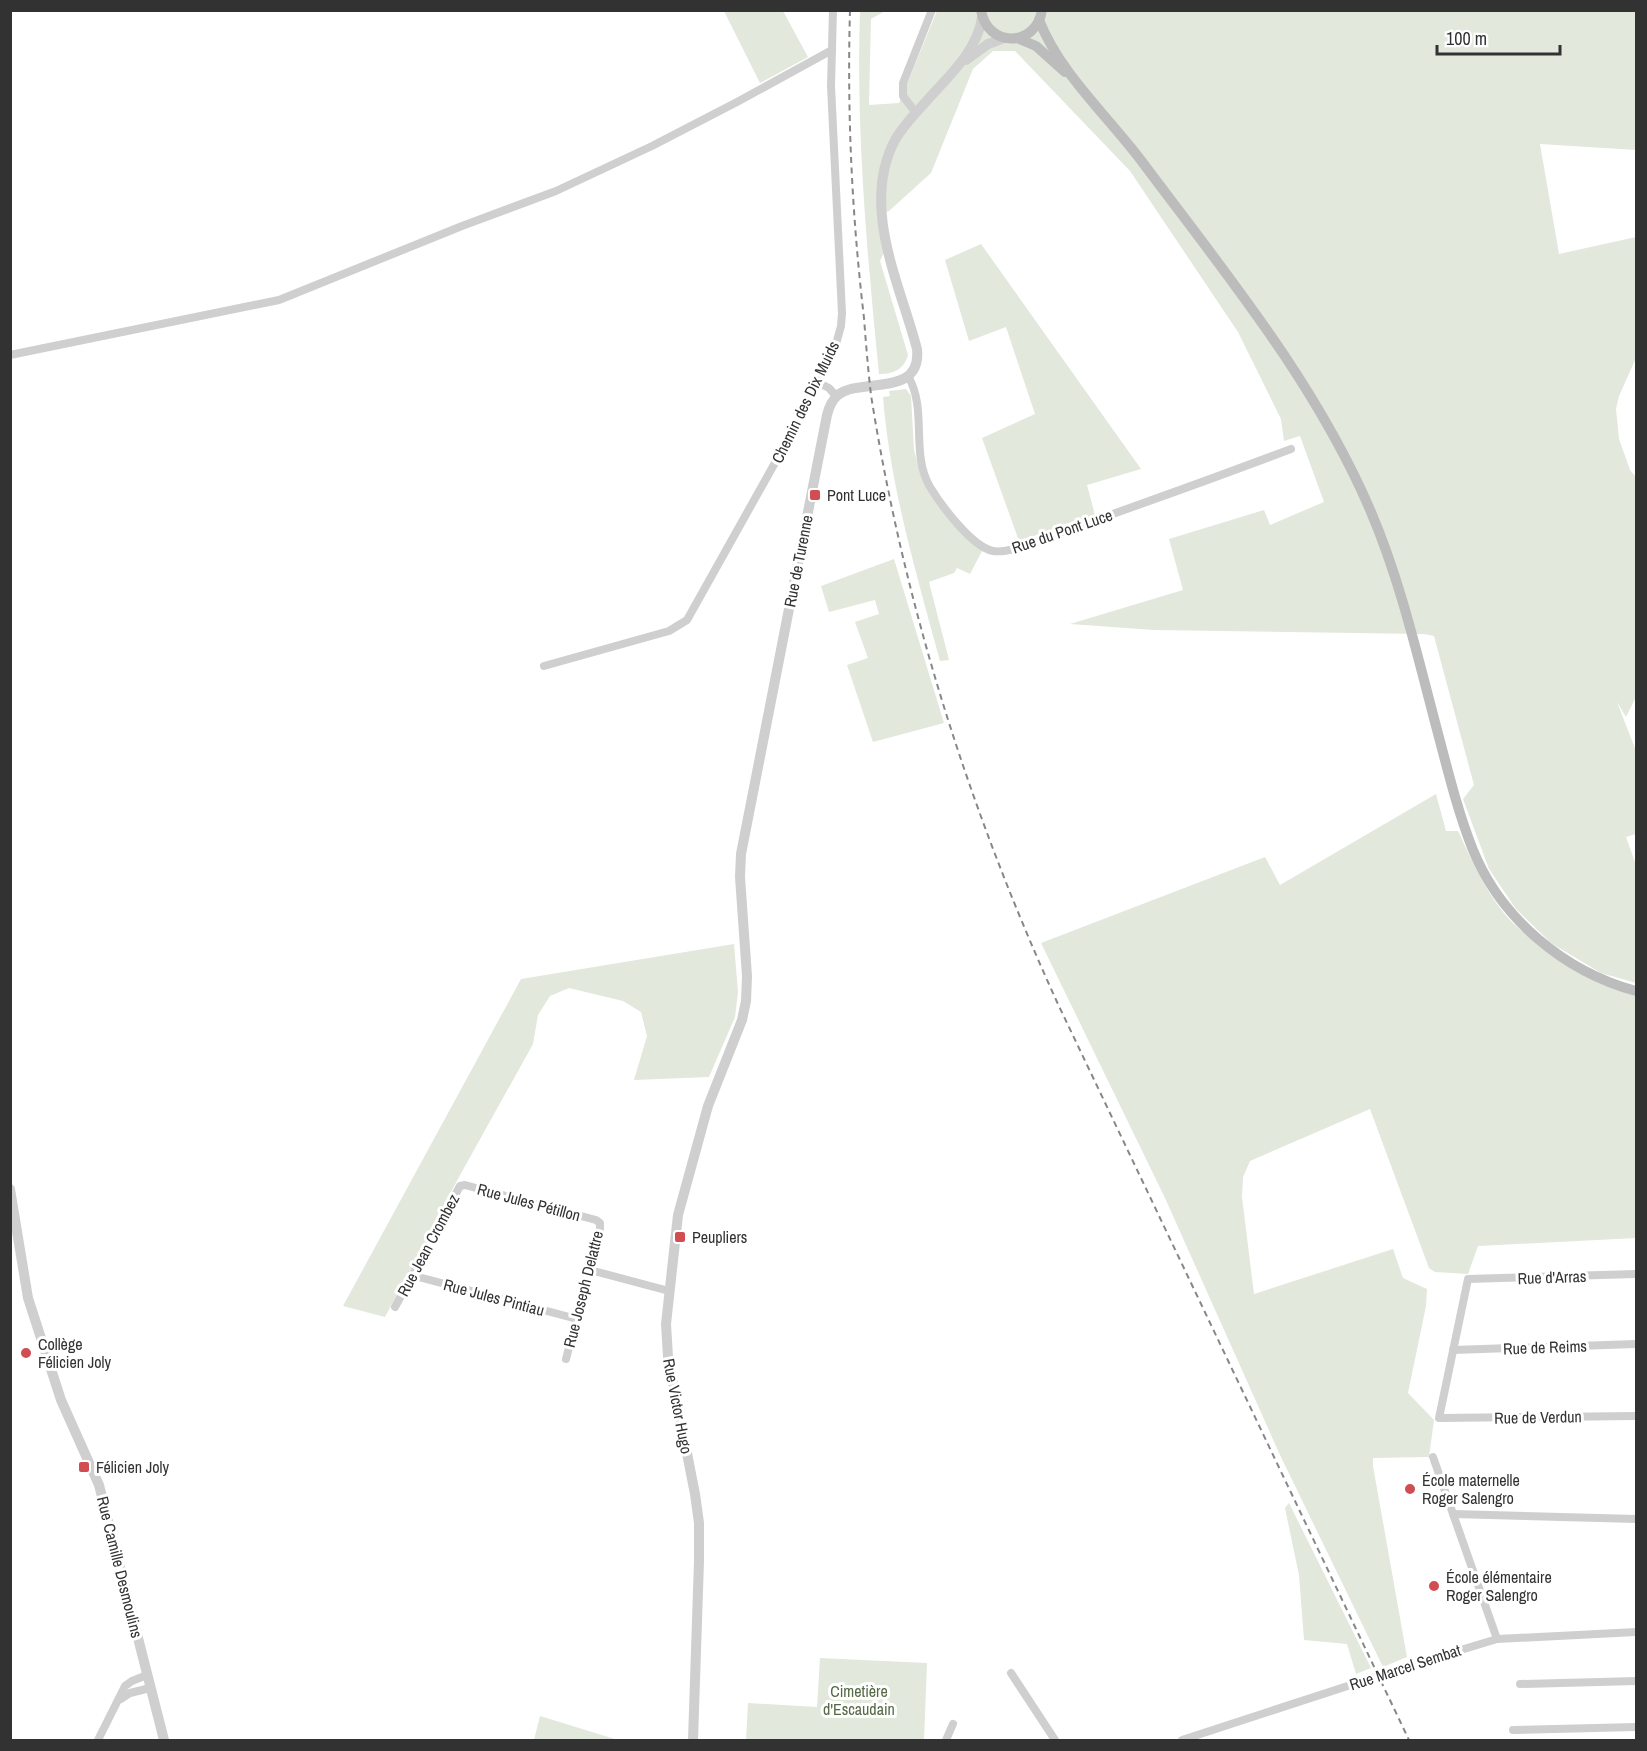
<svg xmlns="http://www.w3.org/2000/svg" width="1647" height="1751" viewBox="0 0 1647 1751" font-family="'Archivo Narrow',sans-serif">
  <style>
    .green { fill: #e2e8dc }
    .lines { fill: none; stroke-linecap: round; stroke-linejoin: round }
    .minor { stroke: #cfcfcf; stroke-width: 8 }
    .tertiary { stroke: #cfcfcf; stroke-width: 10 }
    .secondary { stroke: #bcbcbc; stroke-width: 10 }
    .rail { stroke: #878787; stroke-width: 2; stroke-dasharray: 6 4.5; stroke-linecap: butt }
    .minor-bridge { stroke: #cfcfcf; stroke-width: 8 }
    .poi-dot { fill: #d04d51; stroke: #fff; stroke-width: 2 }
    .labels { text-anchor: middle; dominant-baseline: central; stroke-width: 6; stroke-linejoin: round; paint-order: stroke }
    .street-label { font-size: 16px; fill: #323232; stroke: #fff }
    .poi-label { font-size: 16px; fill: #323232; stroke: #fff; text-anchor: start }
    .park-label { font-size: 16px; fill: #546944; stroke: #fff }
  </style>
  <rect width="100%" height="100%" fill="#fff"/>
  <!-- green -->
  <g class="green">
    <polygon points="724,11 783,11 808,57 760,83"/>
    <path d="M860,11h25l-14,8 -2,86 30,-2 38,-92h699v139l-96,-6 19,110 77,-17v121l-17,38 -3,13 3,30 11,31 6,7v220l-10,20 -9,-15 19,49v83l-10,3 10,28v118l-35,-10 -50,-30 -35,-34 -27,-40 -26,-70 11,-14 -40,-149 -10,-2 -270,-4 -84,-6 113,-34 -14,-51 95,-29 6,15 54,-23 -24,-66 -16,5 -3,-22 -43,-87 -108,-161 -115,-120h-22l-20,18 -42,104 -42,38 -12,4 8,35 -5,11 28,94c-4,15 -15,19 -29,19 -12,-121 -23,-242 -19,-363z"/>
    <polygon points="981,244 1141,469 1087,485 1095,515 1019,541 982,438 1035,414 1006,327 969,341 945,260"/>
    <path d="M906,389l5,7 3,54 7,26 61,75 -12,23 -13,-6 -3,5 -25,9 20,78 -9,1c-23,-85 -50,-175 -57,-264l7,-1 -1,-5z"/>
    <polygon points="894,559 944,723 873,742 847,665 868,658 855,622 879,614 875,600 829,612 821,586"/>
    <path d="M1436,794l10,37h12c13,28 26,57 45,81 28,36 93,62 133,84v242l-158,8 -10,28 -33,-2 -6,-4 -59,-159 -120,52 -7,16 -1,20 12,97 139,-45 10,29 24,11 -1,17 -18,87 26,27 -5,37 -56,1v8l34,191 -24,10 -103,-212 -115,-257 -124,-255 224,-86 15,28z"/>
    <polygon points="734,944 738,992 735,1017 709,1077 634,1080 647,1036 641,1012 623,1001 569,988 550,996 538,1015 533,1044 459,1177 385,1317 343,1306 521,979"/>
    <polygon points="1289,1503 1371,1668 1356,1674 1347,1644 1304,1640 1299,1575 1285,1508"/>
    <polygon points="820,1658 927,1663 924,1740 746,1740 748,1703 817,1707"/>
    <polygon points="540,1716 618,1740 534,1740"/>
  </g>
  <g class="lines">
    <!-- minor -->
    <g class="minor">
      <polyline points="916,113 903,96 903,83 932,10"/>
      <polyline points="10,355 279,300 462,226 556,191 652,146 737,102 832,50"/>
      <path d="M908,376c20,34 2,77 22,111 11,18 42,60 63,64 17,3 49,-13 66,-18 77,-27 155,-55 232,-84"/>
      <polyline points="817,382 829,388 836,396"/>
      <polyline points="544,666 669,631 687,620 795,427 836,344 841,326 842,313 831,86 833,10"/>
      <polyline points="590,1270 669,1291"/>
      <polyline points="1636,1274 1468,1279 1439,1418 1636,1416"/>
      <polyline points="411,1275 577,1319"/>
      <polyline points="395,1307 460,1186 465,1185 596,1220 600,1223 600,1229 566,1359"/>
      <polyline points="1453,1350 1636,1344"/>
      <polyline points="1433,1457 1497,1639"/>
      <polyline points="1453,1514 1636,1519"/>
      <polyline points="1398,1669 1497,1639 1636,1632"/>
      <polyline points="1011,1673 1055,1740"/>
      <polyline points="1520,1684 1636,1681"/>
      <polyline points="121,1699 130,1693 150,1688"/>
      <polyline points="1513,1730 1636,1727"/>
      <polyline points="98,1740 125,1686 132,1681 147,1675"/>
      <polyline points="946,1740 953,1724"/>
      <polyline points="1182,1740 1363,1681"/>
    </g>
    <!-- tertiary -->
    <g class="tertiary">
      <polyline points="966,60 988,44 1004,38"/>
      <polyline points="10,1189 28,1298 61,1400 99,1485 164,1740"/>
      <path d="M693,1740l6,-179v-38l-4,-29 -27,-137 -2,-33 12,-109 30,-109 34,-86 4,-19 1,-25 -7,-99 1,-23 86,-439c2,-8 5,-15 11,-20 23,-18 84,3 79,-46 -17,-65 -57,-143 -22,-209 9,-16 23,-29 35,-43 21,-23 47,-47 52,-79"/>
    </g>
    <!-- secondary -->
    <g class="secondary">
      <path d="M981,10c6,38 55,38 61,0"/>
      <path d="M1039,20c22,55 69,96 104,143 83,111 173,220 228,349 29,68 46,142 65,214 11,41 21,84 37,124 28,69 92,122 163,141"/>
      <polyline points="1017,38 1036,46 1065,72"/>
    </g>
    <!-- rail -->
    <path class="rail" d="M850,10c-3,104 2,206 14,308 2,26 4,51 7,77 33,210 98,414 186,607l352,738"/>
    <!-- minor-bridge -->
    <polyline class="minor-bridge" points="1363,1681 1398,1669"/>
  </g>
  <!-- markers -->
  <g class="poi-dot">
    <rect x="809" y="489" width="12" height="12" rx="3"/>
    <rect x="674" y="1231" width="12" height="12" rx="3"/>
    <circle cx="26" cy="1353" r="6"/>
    <rect x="78" y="1461" width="12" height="12" rx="3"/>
    <circle cx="1410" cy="1489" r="6"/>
    <circle cx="1434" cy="1586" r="6"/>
  </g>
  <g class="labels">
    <!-- street labels -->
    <g class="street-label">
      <text transform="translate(805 402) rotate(-64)">Chemin des Dix Muids</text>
      <text transform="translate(1062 531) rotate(-19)">Rue du Pont Luce</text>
      <text transform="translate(798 561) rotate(-79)">Rue de Turenne</text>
      <text transform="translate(529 1202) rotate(15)">Rue Jules Pétillon</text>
      <text transform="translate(428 1245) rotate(-62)">Rue Jean Crombez</text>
      <text transform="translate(1552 1277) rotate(-2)">Rue d'Arras</text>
      <text transform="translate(583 1289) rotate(-76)">Rue Joseph Delattre</text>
      <text transform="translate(494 1297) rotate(15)">Rue Jules Pintiau</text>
      <text transform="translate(1545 1347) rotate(-2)">Rue de Reims</text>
      <text transform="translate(678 1406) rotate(79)">Rue Victor Hugo</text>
      <text transform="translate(1538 1417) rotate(-1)">Rue de Verdun</text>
      <text transform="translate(120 1567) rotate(76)">Rue Camille Desmoulins</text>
      <text transform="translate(1405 1667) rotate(-18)">Rue Marcel Sembat</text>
    </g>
    <!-- poi labels -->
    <g class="poi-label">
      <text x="827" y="495">Pont Luce</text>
      <text x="692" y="1237">Peupliers</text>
      <text x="38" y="1344">Collège<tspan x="38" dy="18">Félicien Joly</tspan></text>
      <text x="96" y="1467">Félicien Joly</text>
      <text x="1422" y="1480">École maternelle<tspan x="1422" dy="18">Roger Salengro</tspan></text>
      <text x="1446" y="1577">École élémentaire<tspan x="1446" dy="18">Roger Salengro</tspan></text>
    </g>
    <!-- park labels -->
    <g class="park-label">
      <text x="859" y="1691">Cimetière<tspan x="859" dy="18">d'Escaudain</tspan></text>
    </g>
  </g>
  <!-- border -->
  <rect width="1647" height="1751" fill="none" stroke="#323232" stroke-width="24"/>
  <!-- scale -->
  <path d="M1437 45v9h123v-9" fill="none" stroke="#323232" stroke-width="3"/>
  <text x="1446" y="45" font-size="18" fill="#323232" stroke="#ffffff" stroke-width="4.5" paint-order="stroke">100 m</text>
</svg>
